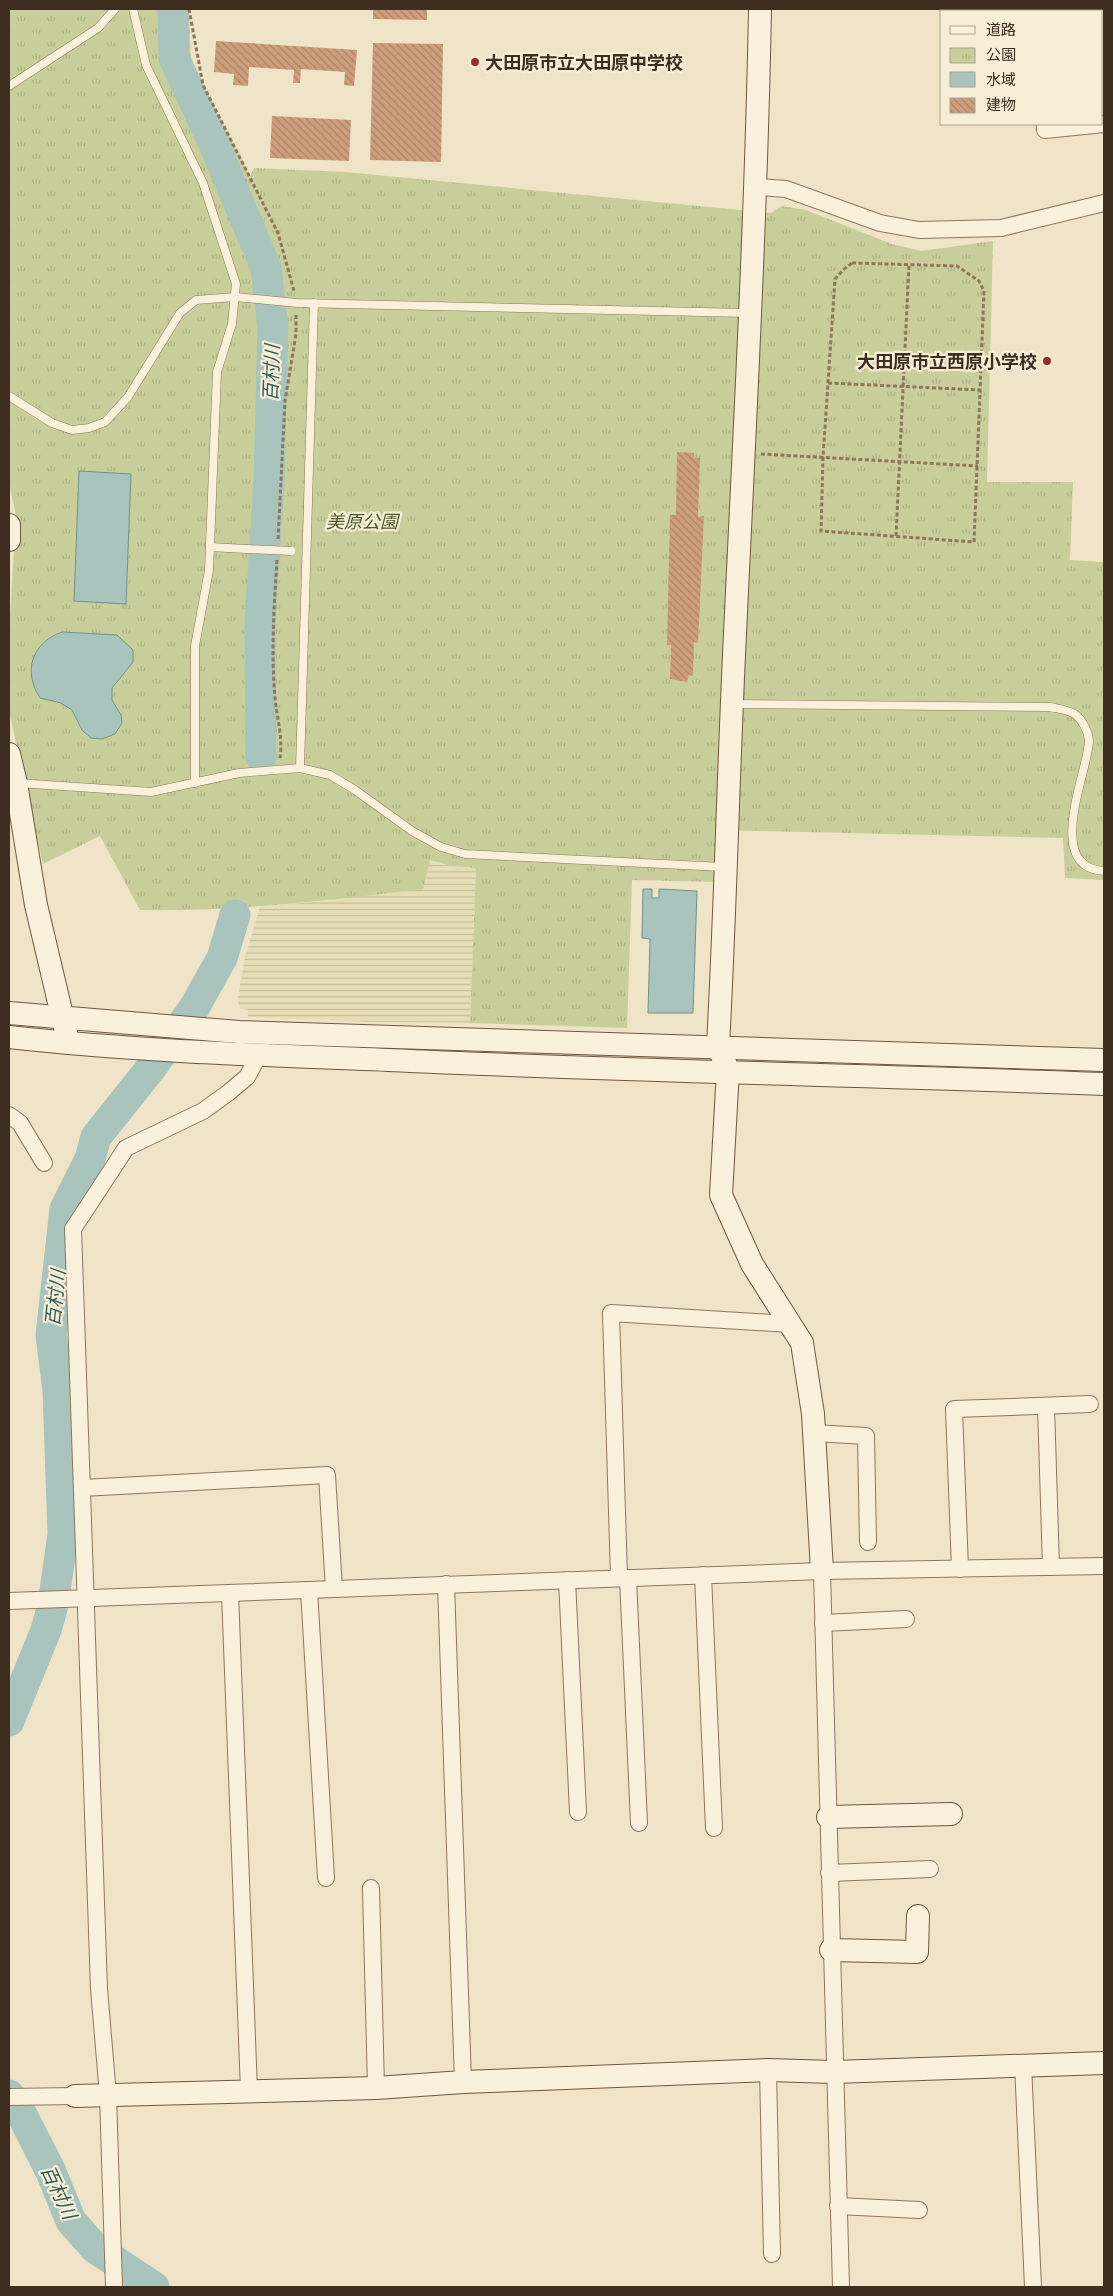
<svg xmlns="http://www.w3.org/2000/svg" width="1113" height="2296" viewBox="0 0 1113 2296" font-family="Lora,'Noto Sans JP',serif">
  <style>
    .farmland { fill: url(#farmland-rules) }
    .park { fill: url(#park-tufts) }
    .water { fill: #a9c4bc; stroke: #6f938a }
    .lines { fill: none; stroke-linecap: round; stroke-linejoin: round }
    .river { stroke: #a9c4bc; stroke-width: 31 }
    .building { fill: url(#building-back-hatch) }
    .lane-casing { stroke: #8d765c; stroke-width: 9 }
    .street-casing { stroke: #8d765c; stroke-width: 18 }
    .secondary-casing { stroke: #6f573f; stroke-width: 24 }
    .path { stroke: #8d765c; stroke-width: 3; stroke-dasharray: 4 2.5; stroke-linecap: butt }
    .lane { stroke: #faf1dc; stroke-width: 8 }
    .street { stroke: #faf1dc; stroke-width: 16 }
    .secondary { stroke: #faf1dc; stroke-width: 22 }
    .lane-bridge-casing { stroke: #8d765c; stroke-width: 9; stroke-linecap: butt }
    .lane-bridge { stroke: #faf1dc; stroke-width: 8 }
    .poi-dot { fill: #9e2a2b; stroke: #f7eed8; stroke-width: 2 }
    .labels { text-anchor: middle; dominant-baseline: central; stroke-width: 4.5; stroke-linejoin: round; paint-order: stroke }
    .poi-label { font-size: 18px; font-weight: bold; fill: #3d2e20; stroke: #f7eed8; text-anchor: start }
    .park-label { font-size: 18px; font-style: italic; fill: #4d5a26; stroke: #f7eed8 }
    .water-label { font-size: 19px; font-style: italic; fill: #2f5d5a; stroke: #f7eed8 }
  </style>
  <defs>
    <pattern id="farmland-rules" width="6" height="5" patternUnits="userSpaceOnUse" patternTransform="scale(1.25)"><rect width="6" height="5" fill="#e6deb5"/><path d="M0 2.5h6" fill="none" stroke="#c6bf9b"/></pattern>
    <pattern id="park-tufts" width="24" height="20" patternUnits="userSpaceOnUse" patternTransform="scale(1.25)"><rect width="24" height="20" fill="#c9cf9b"/><path d="M3 7l-1-3M5 7V3M7 7l1-3M15 17l-1-3M17 17v-4M19 17l1-3" fill="none" stroke="#aeb285"/></pattern>
    <pattern id="building-back-hatch" width="6" height="6" patternUnits="userSpaceOnUse" patternTransform="scale(1.25)"><rect width="6" height="6" fill="#cf9f7d"/><path d="M-1 5l2 2M0 0l6 6M5-1l2 2" fill="none" stroke="#a98266"/></pattern>
  </defs>
  <rect width="100%" height="100%" fill="#f0e4c8"/>
  <!-- farmland -->
  <polygon class="farmland" points="430,860 451,866 476,868 470,1023 372,1022 248,1017 248,1010 239,1008 238,997 245,957 260,907 331,900"/>
  <!-- park -->
  <path class="park" d="M9,9h180l2,52 59,115 4,-8 92,4 425,41 11,-7 24,4 86,34 29,7 72,-10 -6,241h86l-3,78 34,2v318l-39,-2 -2,-40 -347,-8v52l-84,-2 -5,148 -157,-5 6,-155 -25,-2 -21,-6 -7,29c-93,11 -189,23 -283,21l-40,-74 -57,28 -34,-153v-76l7,-120 -7,-32z"/>
  <!-- water -->
  <g class="water">
    <polygon points="79,471 131,474 126,604 74,601"/>
    <path d="M62,632l55,3 16,15v12l-21,26v12l9,15 1,8 -7,11 -13,5 -11,-1 -9,-8 -10,-20 -11,-7 -21,-5c-17,-26 -9,-55 22,-66z"/>
    <polygon points="643,889 652,889 652,898 659,898 659,889 697,891 693,1013 648,1013 650,939 642,938"/>
  </g>
  <g class="lines">
    <!-- river -->
    <g class="river">
      <polyline points="173,9 174,58 214,144 266,268 273,328 269,480 260,622 261,757"/>
      <polyline points="9,1721 46,1630 53,1605 63,1534 58,1390 51,1335 65,1209 90,1159 96,1137 151,1068 194,1008 222,958 235,915"/>
      <polyline points="9,2095 20,2111 51,2172 71,2221 95,2248 154,2287"/>
    </g>
  </g>
  <!-- building -->
  <g class="building">
    <polygon points="373,9 427,9 427,20 373,19"/>
    <polygon points="216,41 357,50 354,86 344,85 345,72 301,69 300,83 293,83 294,70 249,67 248,86 233,85 234,74 214,72"/>
    <polygon points="373,43 443,44 441,162 370,160"/>
    <polygon points="272,116 351,120 349,161 270,158"/>
    <polygon points="677,452 694,453 694,458 700,458 698,517 704,516 698,643 694,642 693,676 689,675 687,682 670,679 671,645 667,645 670,515 676,515"/>
  </g>
  <g class="lines">
    <!-- lane casing -->
    <g class="lane-casing">
      <g id="lane">
        <polyline points="133,9 146,65 203,183 236,284 232,324 217,372 209,570 195,646 195,783"/>
        <polyline points="9,86 98,28 115,9"/>
        <polyline points="9,396 52,423 72,430 89,428 105,422 128,397 180,313 196,300 235,297 297,303 747,313"/>
        <polyline points="210,547 246,549"/>
        <path d="M733,704l317,3c8,2 20,3 26,8 7,6 13,18 13,27 -2,31 -45,126 15,129"/>
        <polyline points="300,768 314,303"/>
        <polyline points="18,783 151,792 239,773 300,768 330,775 355,790 412,831 441,847 465,854 723,867"/>
      </g>
    </g>
    <!-- street casing -->
    <g class="street-casing">
      <g id="street">
        <polyline points="1033,9 1033,11"/>
        <polyline points="1045,124 1045,130 1104,124"/>
        <polyline points="757,187 786,189 880,223 919,230 1001,228 1104,203"/>
        <polyline points="9,1115 20,1123 44,1163"/>
        <polyline points="1046,1406 1051,1567"/>
        <polyline points="814,1433 866,1436 868,1542"/>
        <polyline points="82,1488 327,1475 334,1589"/>
        <polyline points="960,1569 954,1409 1090,1404"/>
        <polyline points="822,1571 841,2287"/>
        <polyline points="703,1575 714,1828"/>
        <polyline points="619,1578 611,1313 790,1324"/>
        <polyline points="628,1578 639,1823"/>
        <polyline points="567,1580 578,1812"/>
        <polyline points="446,1584 463,2082"/>
        <polyline points="309,1590 326,1878"/>
        <polyline points="230,1593 249,2091"/>
        <polyline points="9,1601 822,1571 1104,1566"/>
        <polyline points="823,1623 906,1619"/>
        <polyline points="829,1873 930,1869"/>
        <polyline points="371,1888 376,2088"/>
        <polyline points="1023,2064 1033,2287"/>
        <polyline points="768,2070 772,2254"/>
        <polyline points="9,2097 75,2096"/>
        <polyline points="838,2206 919,2210"/>
        <polyline points="114,2287 108,2095 99,1989 73,1229 126,1148 203,1111 228,1093 247,1077 259,1055"/>
      </g>
    </g>
    <!-- secondary casing -->
    <g class="secondary-casing">
      <g id="secondary">
        <path d="M760,9c-4,215 -16,431 -26,646 -6,130 -9,261 -16,391l10,24 -7,125 31,69 50,79 11,71 9,157"/>
        <polyline points="9,525 9,540"/>
        <polyline points="9,754 16,783 36,905 66,1032"/>
        <polyline points="9,1013 239,1032 1104,1060"/>
        <path d="M9,1037c126,14 253,18 379,23 239,11 478,15 716,24"/>
        <polyline points="828,1817 951,1814"/>
        <polyline points="831,1950 917,1952 918,1916"/>
        <polyline points="75,2096 376,2088 463,2082 768,2070 834,2072 1104,2063"/>
      </g>
    </g>
    <!-- path -->
    <g class="path">
      <polyline points="189,9 203,85 278,233 294,291"/>
      <polygon points="852,263 957,266 979,281 984,291 974,542 821,531 823,457 835,279 843,270"/>
      <polyline points="828,383 980,390"/>
      <polyline points="761,454 978,466"/>
      <polyline points="896,536 909,264"/>
      <polyline points="278,539 285,401 296,334 296,314"/>
      <path d="M277,560c-3,46 -6,92 -2,138 2,21 8,38 5,60"/>
    </g>
    <!-- lane -->
    <use href="#lane" class="lane"/>
    <!-- street -->
    <use href="#street" class="street"/>
    <!-- secondary -->
    <use href="#secondary" class="secondary"/>
    <!-- lane-bridge casing -->
    <g class="lane-bridge-casing">
      <polyline id="lane-bridge" points="246,549 291,551"/>
    </g>
    <!-- lane-bridge -->
    <use href="#lane-bridge" class="lane-bridge"/>
  </g>
  <!-- markers -->
  <g class="poi-dot">
    <circle cx="475" cy="62" r="5"/>
    <circle cx="1047" cy="361" r="5"/>
  </g>
  <g class="labels">
    <!-- poi labels -->
    <g class="poi-label">
      <text x="485" y="62">大田原市立大田原中学校</text>
      <text x="1037" y="361" text-anchor="end">大田原市立西原小学校</text>
    </g>
    <!-- park labels -->
    <g class="park-label">
      <text x="362" y="521">美原公園</text>
    </g>
    <!-- water labels -->
    <g class="water-label">
      <text transform="translate(271 373) rotate(-88)">百村川</text>
      <text transform="translate(55 1298) rotate(-84)">百村川</text>
      <text transform="translate(59 2192) rotate(65)">百村川</text>
    </g>
  </g>
  <!-- border -->
  <rect width="1113" height="2296" fill="none" stroke="#3d2e20" stroke-width="20"/>
  <!-- legend -->
  <rect x="940" y="10" width="162" height="115" fill="#f7eed8" stroke="#ada18e"/>
  <rect x="950" y="26" width="25" height="8" fill="#faf1dc" stroke="#ada18e"/>
  <text x="986" y="35" font-size="15" fill="#3d2e20">道路</text>
  <rect x="950" y="48" width="25" height="15" fill="url(#park-tufts)" stroke="#ada18e"/>
  <text x="986" y="60" font-size="15" fill="#3d2e20">公園</text>
  <rect x="950" y="72" width="25" height="15" fill="#a9c4bc" stroke="#ada18e"/>
  <text x="986" y="85" font-size="15" fill="#3d2e20">水域</text>
  <rect x="950" y="98" width="25" height="15" fill="url(#building-back-hatch)" stroke="#ada18e"/>
  <text x="986" y="110" font-size="15" fill="#3d2e20">建物</text>
</svg>
